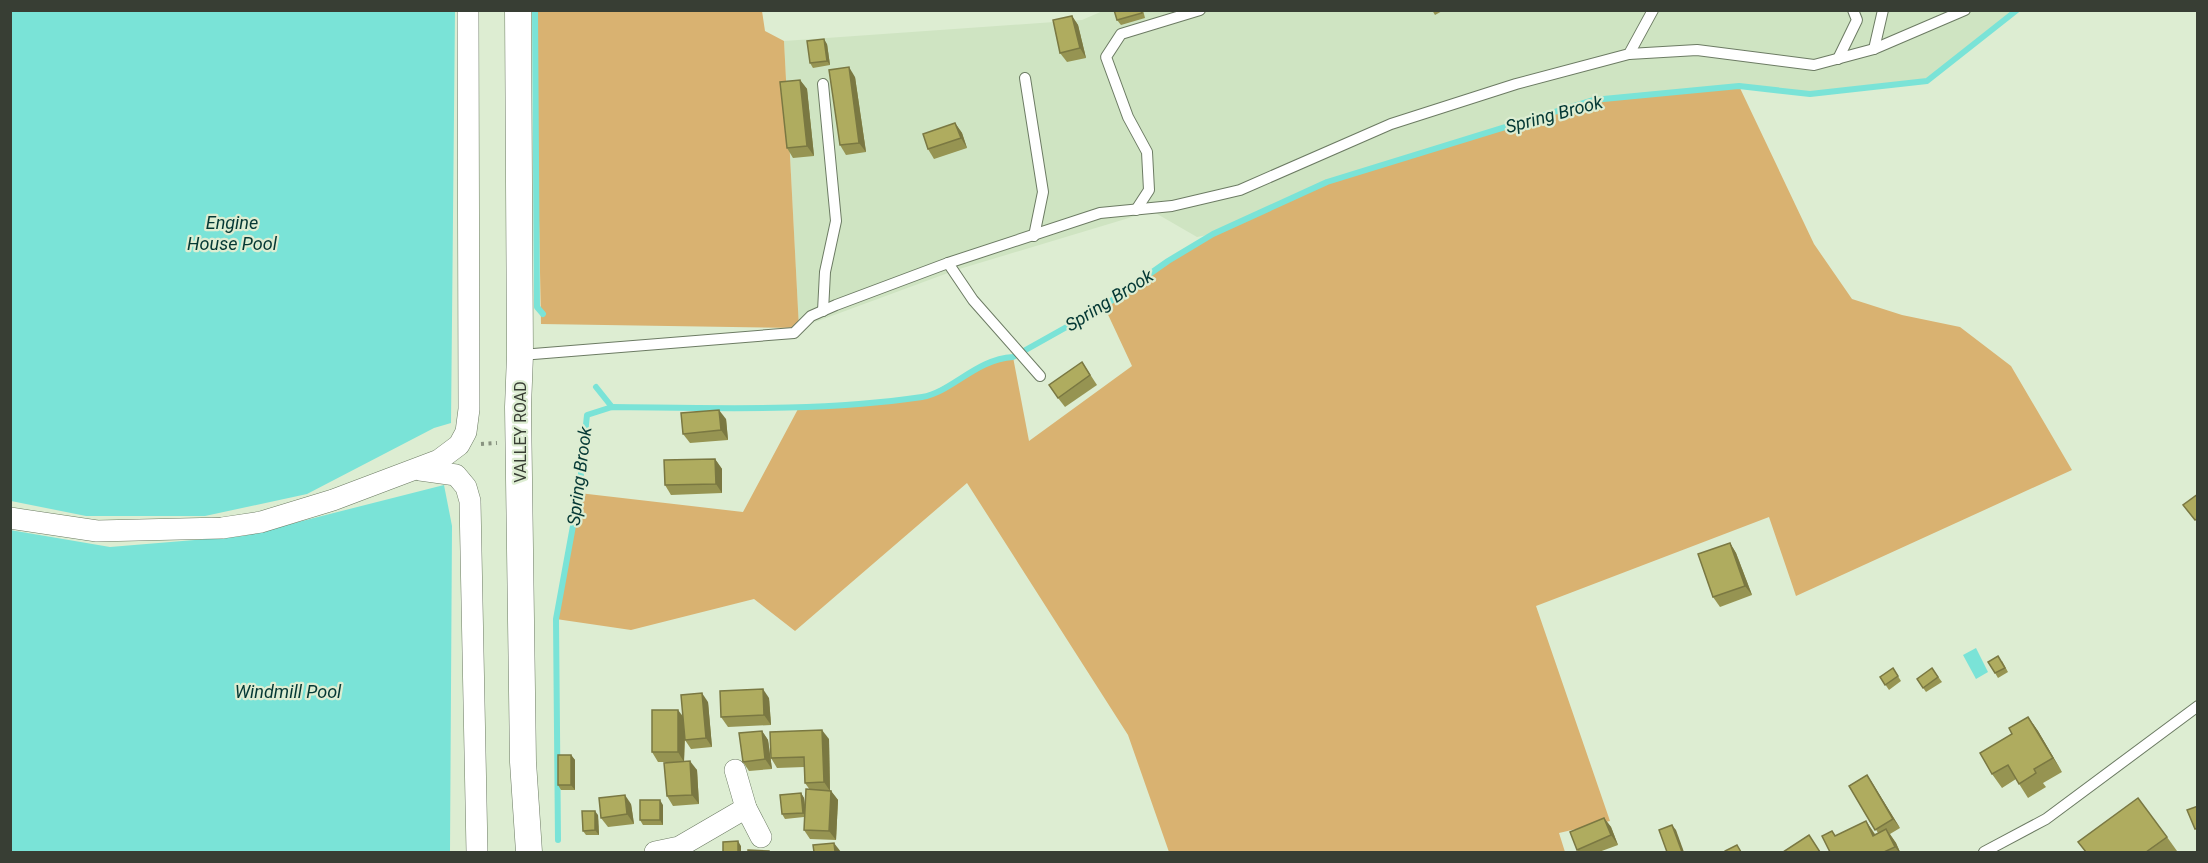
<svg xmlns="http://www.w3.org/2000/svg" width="2208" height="863" viewBox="0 0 2208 863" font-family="Roboto,sans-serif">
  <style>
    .built { fill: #cfe4c2 }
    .green { fill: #d9b271 }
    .water { fill: #7ae3d7 }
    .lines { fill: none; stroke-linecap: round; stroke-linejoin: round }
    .stream { stroke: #7ae3d7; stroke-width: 6 }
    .service-casing { stroke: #6c7b63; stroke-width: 12 }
    .minor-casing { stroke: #6c7b63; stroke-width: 22 }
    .tertiary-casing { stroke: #6c7b63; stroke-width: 27 }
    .path { stroke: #889380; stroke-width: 4; stroke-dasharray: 3 4.5; stroke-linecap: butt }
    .service { stroke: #fff; stroke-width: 10 }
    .minor { stroke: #fff; stroke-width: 21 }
    .tertiary { stroke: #fff; stroke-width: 26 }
    .wall { fill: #969452 }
    .shaded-wall { fill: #7a7842 }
    .building { fill: #afac5f; stroke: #7a7842; stroke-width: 1.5 }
    .labels { text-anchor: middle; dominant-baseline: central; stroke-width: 4.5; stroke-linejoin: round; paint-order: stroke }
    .street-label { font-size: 16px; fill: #383e34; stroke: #ddedd2 }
    .water-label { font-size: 18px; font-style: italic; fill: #043834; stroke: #ddedd2 }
  </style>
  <rect width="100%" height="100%" fill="#ddedd2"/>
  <!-- built -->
  <polygon class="built" points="1105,10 2017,11 1927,81 1810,94 1739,86 1430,151 1327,182 1213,234 1197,237 1152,211 956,270 799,328 784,41 1082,20"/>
  <!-- green -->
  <g class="green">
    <polygon points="535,11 762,11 765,31 784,41 799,328 541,324"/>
    <polygon points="1739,86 1814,244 1852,299 1902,315 1960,327 2011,366 2072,470 1796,596 1769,517 1536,606 1610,821 1559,833 1565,852 1169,852 1128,735 967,483 795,631 754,599 631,630 556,619 579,493 743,512 798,409 925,396 997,358 1013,357 1029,441 1132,366 1104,306 1168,261 1213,234 1327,182 1593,100"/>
  </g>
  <!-- water -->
  <g class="water">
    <polygon points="10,11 455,11 451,423 434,428 307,494 205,516 86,516 11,501"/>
    <polygon points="444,485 452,526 450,852 11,852 10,530 110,547 243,536"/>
    <polygon points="1976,648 1988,672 1976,679 1963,655"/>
  </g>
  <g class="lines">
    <!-- stream -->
    <g class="stream">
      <polyline points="535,10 537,307 543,314"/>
      <polyline points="596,387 612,407"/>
      <path d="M558,840l-2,-221 23,-126 8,-78 25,-8c104,1 207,5 310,-10 30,-5 54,-38 91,-40l91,-51 64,-45 45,-27 114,-52 266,-82 146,-14 71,8 117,-13 90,-71"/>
    </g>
    <!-- service casing -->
    <g class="service-casing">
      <g id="service">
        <polyline points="1874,49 1883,10"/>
        <polyline points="1629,54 1697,50 1814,65 1874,49 1965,10"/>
        <polyline points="1838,59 1857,20 1853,10"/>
        <polyline points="1025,78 1043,192 1034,236"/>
        <polyline points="1136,210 1149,190 1147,152 1128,117 1106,57 1121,34 1200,10"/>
        <polyline points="948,263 973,300 1040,376"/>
        <polyline points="823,311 825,272 836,221 823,84"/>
        <polyline points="521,355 794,333 811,316 836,305 948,263 1100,213 1172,206 1240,190 1391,124 1516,84 1629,54 1653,10"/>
        <polyline points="1984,852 2046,819 2198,706"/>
      </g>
    </g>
    <!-- minor casing -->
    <g class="minor-casing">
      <g id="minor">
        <polyline points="420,470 456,475 466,487 470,501 477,852"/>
        <polyline points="10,518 97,531 222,528 261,522 333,500 439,460 459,445 466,432 469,409 468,10"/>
        <polyline points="735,770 746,808 761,837"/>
        <polyline points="655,852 679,847 746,808"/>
      </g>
    </g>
    <!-- tertiary casing -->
    <g class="tertiary-casing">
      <polyline id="tertiary" points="518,10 520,355 518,407 523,762 529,852"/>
    </g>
    <!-- path -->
    <polyline class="path" points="481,444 497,443"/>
    <!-- service -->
    <use href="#service" class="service"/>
    <!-- minor -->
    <use href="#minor" class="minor"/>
    <!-- tertiary -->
    <use href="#tertiary" class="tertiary"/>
  </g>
  <!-- wall -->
  <g class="wall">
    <polygon points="1143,10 1145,18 1121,25 1117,20"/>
    <polygon points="1432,10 1444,10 1435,15"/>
    <polygon points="1072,16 1078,25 1086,58 1067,62 1060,53"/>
    <polygon points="827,44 830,65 813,68 810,63"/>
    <polygon points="855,77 866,152 846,155 840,145"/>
    <polygon points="800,80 807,89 814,156 793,158 787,148"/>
    <polygon points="955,123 962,133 967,148 934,159 928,149"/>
    <polygon points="1082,362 1097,385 1065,407 1058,398"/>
    <polygon points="726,419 728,440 690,443 683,434"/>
    <polygon points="715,459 722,469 722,493 671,495 665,485"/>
    <polygon points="1730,543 1736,553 1752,595 1720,607 1713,597"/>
    <polygon points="2002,661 2008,672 1998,678 1995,673"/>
    <polygon points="1893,668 1901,681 1889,690 1880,677"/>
    <polygon points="1932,668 1942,682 1926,692 1917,679"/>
    <polygon points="769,698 771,725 728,727 721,717"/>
    <polygon points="708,702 712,747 691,749 685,740 684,761 697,770 699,804 673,806 667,796 676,762 658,762 652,752 683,716"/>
    <polygon points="2028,717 2038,731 2062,772 2043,783 2046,787 2028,798 2016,779 2002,788 1992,774 2012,734"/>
    <polygon points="762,731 768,740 772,769 749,771 743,762"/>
    <polygon points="829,739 830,791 831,791 838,800 836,840 810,839 804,830 804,817 785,819 782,814 801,793 804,798 805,805 810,790 805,783 804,767 777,768 771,758"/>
    <polygon points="571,755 575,760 575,790 561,790 558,785"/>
    <polygon points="1867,775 1900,828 1890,834 1896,843 1900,852 1830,852 1832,831 1836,836 1866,821 1875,834 1878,833 1849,786"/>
    <polygon points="631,804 634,824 608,827 601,818"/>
    <polygon points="663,805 663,825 643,825 640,820"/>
    <polygon points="598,815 599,835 586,835 583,831"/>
    <polygon points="1604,818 1611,827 1618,845 1599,852 1579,852 1577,850"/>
    <polygon points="2167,837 2177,851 2174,852 2086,852"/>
  </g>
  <!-- shaded-wall -->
  <g class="shaded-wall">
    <polygon points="1072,16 1078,25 1086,58 1080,48"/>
    <polygon points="824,39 827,44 830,65 827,61"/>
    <polygon points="849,67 855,77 866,152 859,143"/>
    <polygon points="800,80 807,89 814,156 807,146"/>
    <polygon points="955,123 962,133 967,148 961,138"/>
    <polygon points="719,410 726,419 728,440 721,430"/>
    <polygon points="715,459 722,469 722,493 716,484"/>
    <polygon points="1730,543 1736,553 1752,595 1745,586"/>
    <polygon points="763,689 769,698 771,725 764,715"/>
    <polygon points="702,693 708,702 712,747 706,738"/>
    <polygon points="678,710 685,719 684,762 678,752"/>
    <polygon points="2028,717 2038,731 2062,772 2053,758"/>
    <polygon points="822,730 829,739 830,791 824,782"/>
    <polygon points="762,731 768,740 772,769 765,759"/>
    <polygon points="571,755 575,760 575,790 571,785"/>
    <polygon points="690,761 697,770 699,804 692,795"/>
    <polygon points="1867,775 1873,784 1900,828 1893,819"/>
    <polygon points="831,791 838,800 836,840 829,831"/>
    <polygon points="801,793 804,798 806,817 803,813"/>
    <polygon points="625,795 631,804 634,824 627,814"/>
    <polygon points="660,800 663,805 663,825 660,820"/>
    <polygon points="595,811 598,815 599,835 595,830"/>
    <polygon points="1604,818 1611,827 1618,845 1611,835"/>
    <polygon points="1866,821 1875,835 1873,836"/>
    <polygon points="1672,825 1676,830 1684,852 1682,852"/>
    <polygon points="1886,829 1896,843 1900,852 1899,852 1895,847"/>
    <polygon points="738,841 741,846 741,852 738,852"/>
    <polygon points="834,843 841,852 835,852"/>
  </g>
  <!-- building -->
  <g class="building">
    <polygon points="1114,10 1141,10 1142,13 1117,20"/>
    <polygon points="1072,16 1080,48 1060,53 1053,20"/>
    <polygon points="824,39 827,61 810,63 807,41"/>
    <polygon points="849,67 859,143 840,145 829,70"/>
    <polygon points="800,80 807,146 787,148 780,82"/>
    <polygon points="955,123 961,138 928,149 923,134"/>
    <polygon points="1082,362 1090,375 1058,398 1049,385"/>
    <polygon points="719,410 721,430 683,434 681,413"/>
    <polygon points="715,459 716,484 665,485 664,460"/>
    <polygon points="2198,494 2198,518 2195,520 2183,505"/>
    <polygon points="1730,543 1745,586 1713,597 1698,554"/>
    <polygon points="1998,656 2005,668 1995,673 1988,662"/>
    <polygon points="1893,668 1898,676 1885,685 1880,677"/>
    <polygon points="1932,668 1938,677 1923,688 1917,679"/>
    <polygon points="763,689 764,715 721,717 720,691"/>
    <polygon points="702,693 706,738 685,740 681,695"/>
    <rect x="652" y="710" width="26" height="42"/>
    <polygon points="2028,717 2053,758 2034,769 2036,773 2019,784 2008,765 1992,774 1980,753 2012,734 2009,728"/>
    <polygon points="822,730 824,782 805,783 804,757 771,758 770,732"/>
    <polygon points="762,731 765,759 743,762 739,733"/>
    <rect x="558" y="755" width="13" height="30"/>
    <polygon points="690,761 692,795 667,796 664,763"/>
    <polygon points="1867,775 1893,819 1875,830 1849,786"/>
    <polygon points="806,789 831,791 829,831 804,830"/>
    <polygon points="801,793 803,813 782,814 780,795"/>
    <polygon points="625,795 627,814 601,818 599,798"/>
    <polygon points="2138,798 2167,837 2146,852 2086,852 2078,842"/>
    <rect x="640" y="800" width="20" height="20"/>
    <polygon points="2198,806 2198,828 2195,829 2187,810"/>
    <polygon points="582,811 595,811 595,830 583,831"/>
    <polygon points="1604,818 1611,835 1577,850 1570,832"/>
    <polygon points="1866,821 1873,836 1886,829 1895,847 1884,852 1830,852 1822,836 1832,831 1835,836"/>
    <polygon points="1672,825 1682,852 1667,852 1659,830"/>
    <polygon points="1809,835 1820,852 1783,852"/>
    <polygon points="738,841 738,852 723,852 723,842"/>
    <polygon points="834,843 835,852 814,852 813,845"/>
    <polygon points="1737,845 1741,852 1725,852 1725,851"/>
    <polygon points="748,850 769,851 769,852 748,852"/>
  </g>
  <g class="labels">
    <!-- street labels -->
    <g class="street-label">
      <text transform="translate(520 432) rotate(-90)">VALLEY ROAD</text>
    </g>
    <!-- water labels -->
    <g class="water-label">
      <text transform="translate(1554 114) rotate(-15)">Spring Brook</text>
      <text x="232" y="222">Engine<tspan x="232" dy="21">House Pool</tspan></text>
      <text transform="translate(1109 300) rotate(-32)">Spring Brook</text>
      <text transform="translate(579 476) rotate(-83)">Spring Brook</text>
      <text x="288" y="691">Windmill Pool</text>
    </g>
  </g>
  <!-- border -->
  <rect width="2208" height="863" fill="none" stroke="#383e34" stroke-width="24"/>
</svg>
